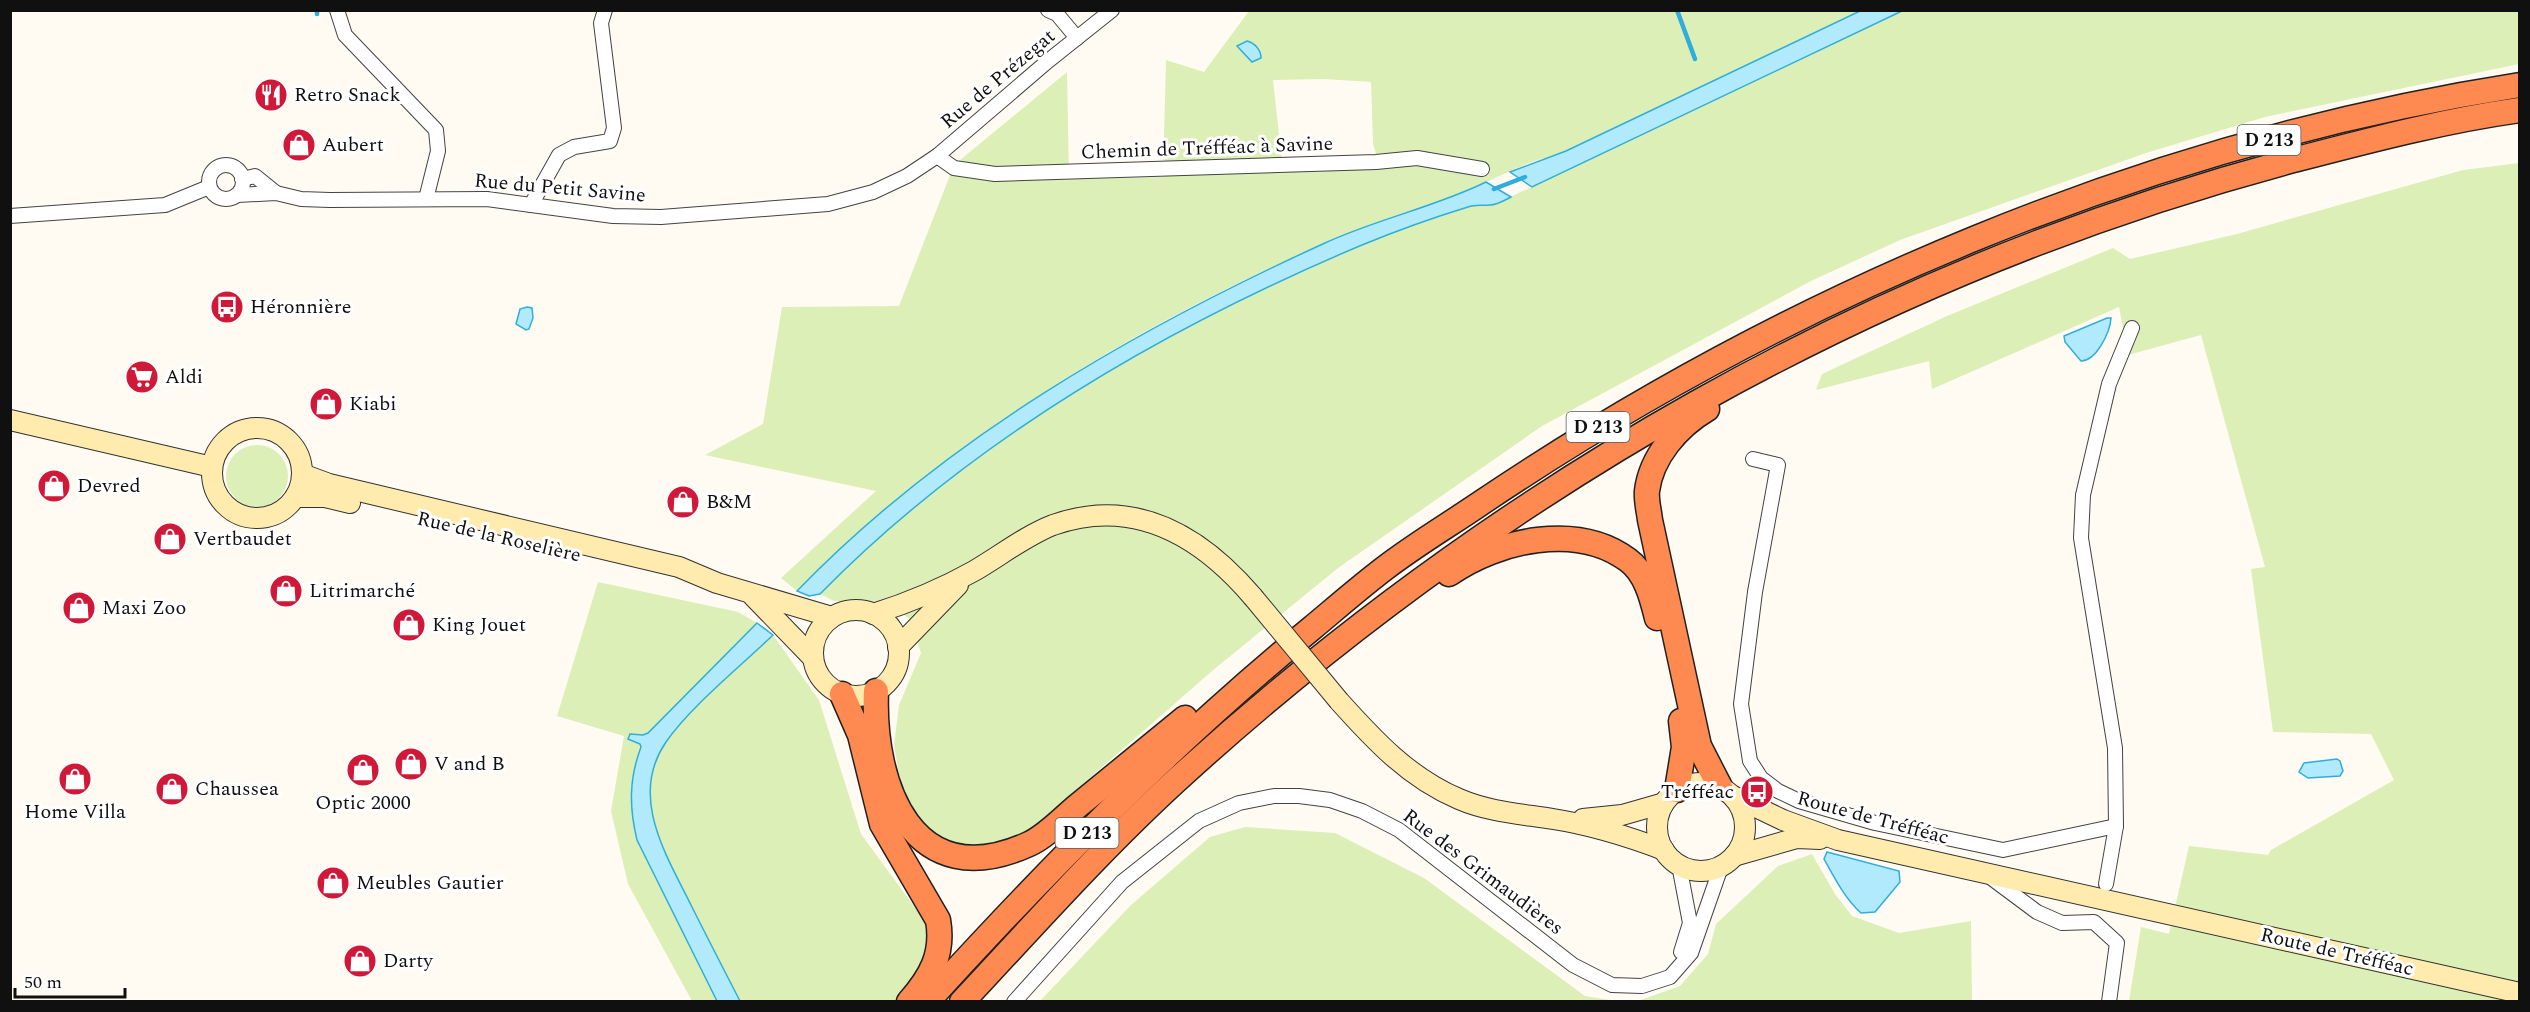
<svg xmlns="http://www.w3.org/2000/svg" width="2530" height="1012" viewBox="0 0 2530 1012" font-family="Spectral,serif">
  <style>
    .green { fill: #dbefb7; fill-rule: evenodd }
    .water { fill: #b1eafc; stroke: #30addb; stroke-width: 1.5 }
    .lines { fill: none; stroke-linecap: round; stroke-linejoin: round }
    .stream { stroke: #30addb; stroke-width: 4.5 }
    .street-casing { stroke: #434343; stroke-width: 16 }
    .secondary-casing { stroke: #323232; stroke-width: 22 }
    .highway-casing { stroke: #212121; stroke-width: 27 }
    .street { stroke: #fff; stroke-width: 14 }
    .secondary { stroke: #ffebae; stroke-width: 20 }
    .highway { stroke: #ff8a51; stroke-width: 24 }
    .secondary-bridge-casing { stroke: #323232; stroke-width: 22; stroke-linecap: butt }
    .secondary-bridge { stroke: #ffebae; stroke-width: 20 }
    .labels { text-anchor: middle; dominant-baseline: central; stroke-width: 6; stroke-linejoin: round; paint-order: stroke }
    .shield { fill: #fff; stroke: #585858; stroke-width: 1.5 }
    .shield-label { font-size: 18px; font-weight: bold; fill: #101010 }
    .street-label { font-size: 20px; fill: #101010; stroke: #fff }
    .poi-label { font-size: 20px; fill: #101010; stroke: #fff; text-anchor: start }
  </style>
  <rect width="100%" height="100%" fill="#fffbf3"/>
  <!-- green -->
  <g class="green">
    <path d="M1249,11h611l-294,140c-11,5 -23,7 -34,11 -23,9 -45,20 -67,29 -50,21 -103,36 -153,58 -185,81 -374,197 -515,342l-16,-13 95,-87 -171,-36 58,-31 19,-117 117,-1 55,-141 113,-93 2,107 94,-2 3,-117 38,12zM1324,79l47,3 2,62 7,22 -97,5 -10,-91z"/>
    <path d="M1902,11h617v53l-254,53 -119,36 -246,87 -89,41 -269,145 -204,142 -126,103 -184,161 -38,17h-26l-35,-15 -27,-43 -8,-46 5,-40 22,-52 -11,-34 -25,-17 -51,-1 -14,-7c150,-153 345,-265 541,-348 36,-16 74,-30 111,-41 11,-3 20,0 30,-4z"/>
    <polygon points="2519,163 2519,1001 2129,1001 2141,927 2169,934 2189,846 2268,855 2271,850 2394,780 2371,734 2273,732 2251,569 2265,567 2201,335 2128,355 2119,307 1932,389 1929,361 1816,390 1822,374 1947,316 2113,248 2130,259 2237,234 2463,170"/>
    <circle cx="257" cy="476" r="31"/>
    <path d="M598,582l140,30 19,11 -109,110 -5,2 -13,-1 -2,5 12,5 1,4c-12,31 -12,59 -4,92l80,161h-25l-64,-117 -17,-73 13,-75 -67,-20z"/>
    <path d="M773,635l46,65 42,134 66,90 1,35 -20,30 -13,12 -155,1c-16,-32 -32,-63 -48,-95 -25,-51 -64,-110 -26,-165 25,-36 75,-76 107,-107z"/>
    <polygon points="1245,827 1335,833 1424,878 1585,996 1616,1001 1040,1001 1131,905 1210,837"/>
    <polygon points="1812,854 1835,894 1852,916 1899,933 1971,921 1972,1001 1638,1001 1680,986 1708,954 1716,924 1778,866"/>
  </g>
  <!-- water -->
  <g class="water">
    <polygon points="1860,11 1902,11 1532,187 1510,172 1566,151"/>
    <path d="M1247,41c8,2 14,9 14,17l-9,4 -15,-16z"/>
    <path d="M1486,182l25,15c-6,3 -14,8 -21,8 -8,1 -14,-1 -22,2 -36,11 -72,24 -106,38 -197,83 -392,196 -542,349l-11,2 -12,-5c147,-152 337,-261 528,-348 52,-24 110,-36 161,-61z"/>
    <polygon points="527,307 532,308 533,318 529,329 526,330 516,324 520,309"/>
    <path d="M2107,318h4c-1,15 -15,43 -30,43l-16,-19 -1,-6z"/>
    <path d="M757,623l16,12c-32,31 -82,71 -107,107 -38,55 1,114 26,165 16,32 32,63 48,94h-23l-80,-161c-8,-33 -8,-61 4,-93l-1,-3 -12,-5 2,-5 13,1 5,-2z"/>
    <polygon points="2337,759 2340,761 2343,771 2340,776 2308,778 2299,772 2304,763"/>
    <path d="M1827,852l72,19 1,11 -25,30 -14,1c-16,-14 -27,-36 -37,-54z"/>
  </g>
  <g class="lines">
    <!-- stream -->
    <g class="stream">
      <polyline points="317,10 317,14"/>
      <polyline points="1677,10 1695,59"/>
      <polyline points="1494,189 1525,177"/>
    </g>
    <!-- street casing -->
    <g class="street-casing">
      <g id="street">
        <polyline points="337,10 345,35 436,130 438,151 426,199"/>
        <polyline points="1048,10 1057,14 1077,38"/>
        <polyline points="937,156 954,168 995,174 1376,162 1417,158 1482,169"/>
        <circle cx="226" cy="182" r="17"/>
        <polyline points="242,179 255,176 276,193"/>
        <polyline points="237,195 276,193 301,199 330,200 487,199 613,216 661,217 828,204 873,192 907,176 937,156 1048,61 1112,10"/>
        <polyline points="531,205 559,155 574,147 610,141 614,128 601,23 605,10"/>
        <polyline points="10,216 165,205 209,187"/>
        <polyline points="1753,459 1778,465 1755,592 1741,704 1750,761 1761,778 1778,791 1799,801 1875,823 2003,850 2116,826 2115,748 2081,538 2083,495 2109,384 2132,328"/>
        <polyline points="1679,865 1690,923 1681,952"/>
        <polyline points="1990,877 2037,912 2062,923 2094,922 2117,943 2109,1002"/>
        <polyline points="2106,884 2116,826"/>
        <polyline points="1014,1002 1122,882 1199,821 1239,803 1274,796 1299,796 1330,800 1362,811 1399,830 1573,965 1612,985 1642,986 1670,977 1691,953 1721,867"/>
      </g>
    </g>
    <!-- secondary casing -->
    <g class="secondary-casing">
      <g id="secondary">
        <polyline points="10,420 212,467"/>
        <circle cx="257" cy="473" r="45"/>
        <polyline points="302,474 329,484 679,567 717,583 832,617"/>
        <polyline points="295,497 325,497 350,503"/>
        <polyline points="753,596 813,658"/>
        <circle cx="856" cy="653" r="43"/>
        <path d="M873,614c35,-11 69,-25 101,-43 26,-15 51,-35 79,-46 82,-29 148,11 200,72"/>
        <polyline points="898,647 958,585"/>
        <path d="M1339,701c35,39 70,77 120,98 30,13 63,15 94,20 39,6 74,17 111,31"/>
        <circle cx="1701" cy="827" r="44"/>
        <polyline points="1733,796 1783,820 1838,840 2520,993"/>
        <polyline points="1583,819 1622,815 1664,803"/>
        <polyline points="1734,856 1797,838 1820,839"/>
      </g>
    </g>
    <!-- highway casing -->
    <g class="highway-casing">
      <g id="highway">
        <path d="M1707,409c-29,17 -56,48 -60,82 -1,9 2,20 3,29l49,226 21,41"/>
        <path d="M1449,574c49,-34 128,-52 179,-14 18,13 24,38 29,58"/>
        <path d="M876,691c-4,95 37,206 153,153 16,-7 32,-24 46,-36 37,-30 73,-60 110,-90"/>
        <path d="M842,694l18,41 22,89 56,96c6,34 -7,57 -29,82"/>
        <polyline points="1677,790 1684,747 1681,721"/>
        <path d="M927,1002c121,-133 246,-260 385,-374 24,-20 48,-41 73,-60 30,-23 62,-42 93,-63 311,-210 670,-362 1042,-420"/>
        <path d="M962,1002c71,-76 141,-155 218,-225 318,-289 690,-503 1106,-615 77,-20 155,-41 234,-52"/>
      </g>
    </g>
    <!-- street -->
    <use href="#street" class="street"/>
    <!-- secondary -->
    <use href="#secondary" class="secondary"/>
    <!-- highway -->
    <use href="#highway" class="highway"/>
    <!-- secondary-bridge casing -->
    <g class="secondary-bridge-casing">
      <polyline id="secondary-bridge" points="1253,597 1339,701"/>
    </g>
    <!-- secondary-bridge -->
    <use href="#secondary-bridge" class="secondary-bridge"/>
  </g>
  <!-- icons -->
  <defs>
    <g id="restaurant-disc" transform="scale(1.725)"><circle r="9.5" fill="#d01838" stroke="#fff"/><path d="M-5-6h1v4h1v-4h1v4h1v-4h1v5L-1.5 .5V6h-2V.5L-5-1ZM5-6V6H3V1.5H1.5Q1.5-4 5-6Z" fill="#fff"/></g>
    <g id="shop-disc" transform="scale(1.725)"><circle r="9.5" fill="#d01838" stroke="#fff"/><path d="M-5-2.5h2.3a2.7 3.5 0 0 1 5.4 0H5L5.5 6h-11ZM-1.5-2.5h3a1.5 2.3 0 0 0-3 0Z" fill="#fff"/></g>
    <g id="bus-disc" transform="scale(1.725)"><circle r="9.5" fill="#d01838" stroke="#fff"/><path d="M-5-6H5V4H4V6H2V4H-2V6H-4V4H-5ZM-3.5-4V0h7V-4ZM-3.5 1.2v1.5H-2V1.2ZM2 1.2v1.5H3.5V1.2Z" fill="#fff"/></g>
    <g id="supermarket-disc" transform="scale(1.725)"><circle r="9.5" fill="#d01838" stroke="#fff"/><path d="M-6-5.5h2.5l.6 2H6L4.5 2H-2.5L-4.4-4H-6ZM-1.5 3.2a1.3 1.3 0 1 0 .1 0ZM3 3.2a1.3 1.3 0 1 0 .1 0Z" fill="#fff"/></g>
  </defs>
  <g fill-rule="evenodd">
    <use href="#restaurant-disc" x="271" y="95"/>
    <use href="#shop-disc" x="299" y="145"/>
    <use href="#bus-disc" x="227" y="307"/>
    <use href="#supermarket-disc" x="142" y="377"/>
    <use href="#shop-disc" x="326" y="404"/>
    <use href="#shop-disc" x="54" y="486"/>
    <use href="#shop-disc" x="683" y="502"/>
    <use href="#shop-disc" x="170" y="539"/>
    <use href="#shop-disc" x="286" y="591"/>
    <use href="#shop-disc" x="79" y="608"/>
    <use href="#shop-disc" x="409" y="625"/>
    <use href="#shop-disc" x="411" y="764"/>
    <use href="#shop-disc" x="363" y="770"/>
    <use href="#shop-disc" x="75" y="779"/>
    <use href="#shop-disc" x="172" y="789"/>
    <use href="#bus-disc" x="1757" y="792"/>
    <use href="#shop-disc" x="333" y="883"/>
    <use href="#shop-disc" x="360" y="961"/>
  </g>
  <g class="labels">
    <!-- shield labels -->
    <g class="shield">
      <rect x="2237.5" y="125" width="63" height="30" rx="4.5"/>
      <rect x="1566.5" y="412" width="63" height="30" rx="4.5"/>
      <rect x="1055.5" y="818" width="63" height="30" rx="4.5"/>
    </g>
    <g class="shield-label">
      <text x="2269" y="140">D 213</text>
      <text x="1598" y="427">D 213</text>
      <text x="1087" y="833">D 213</text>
    </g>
    <!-- street labels -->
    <g class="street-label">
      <text transform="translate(998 79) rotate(-40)">Rue de Prézegat</text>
      <text transform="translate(1207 148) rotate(-2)">Chemin de Tréfféac à Savine</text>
      <text transform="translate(560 188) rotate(5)">Rue du Petit Savine</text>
      <text transform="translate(499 537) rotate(13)">Rue de la Roselière</text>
      <text transform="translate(1873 818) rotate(15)">Route de Tréfféac</text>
      <text transform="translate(1483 872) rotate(37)">Rue des Grimaudières</text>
      <text transform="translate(2337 952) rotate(13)">Route de Tréfféac</text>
    </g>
    <!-- poi labels -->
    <g class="poi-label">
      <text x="294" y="95">Retro Snack</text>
      <text x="322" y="145">Aubert</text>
      <text x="250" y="307">Héronnière</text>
      <text x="165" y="377">Aldi</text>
      <text x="349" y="404">Kiabi</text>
      <text x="77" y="486">Devred</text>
      <text x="706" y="502">B&amp;M</text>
      <text x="193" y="539">Vertbaudet</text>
      <text x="309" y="591">Litrimarché</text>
      <text x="102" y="608">Maxi Zoo</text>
      <text x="432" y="625">King Jouet</text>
      <text x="434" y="764">V and B</text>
      <text x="195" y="789">Chaussea</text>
      <text x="1734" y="792" text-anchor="end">Tréfféac</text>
      <text x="363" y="803" text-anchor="middle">Optic 2000</text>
      <text x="75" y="812" text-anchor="middle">Home Villa</text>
      <text x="356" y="883">Meubles Gautier</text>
      <text x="383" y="961">Darty</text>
    </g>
  </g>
  <!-- border -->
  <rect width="2530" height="1012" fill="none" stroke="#101010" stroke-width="24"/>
  <!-- scale -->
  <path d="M15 988v9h110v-9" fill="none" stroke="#101010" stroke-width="3"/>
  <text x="24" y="988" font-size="18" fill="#101010" stroke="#ffffff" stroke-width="4.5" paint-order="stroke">50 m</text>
</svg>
